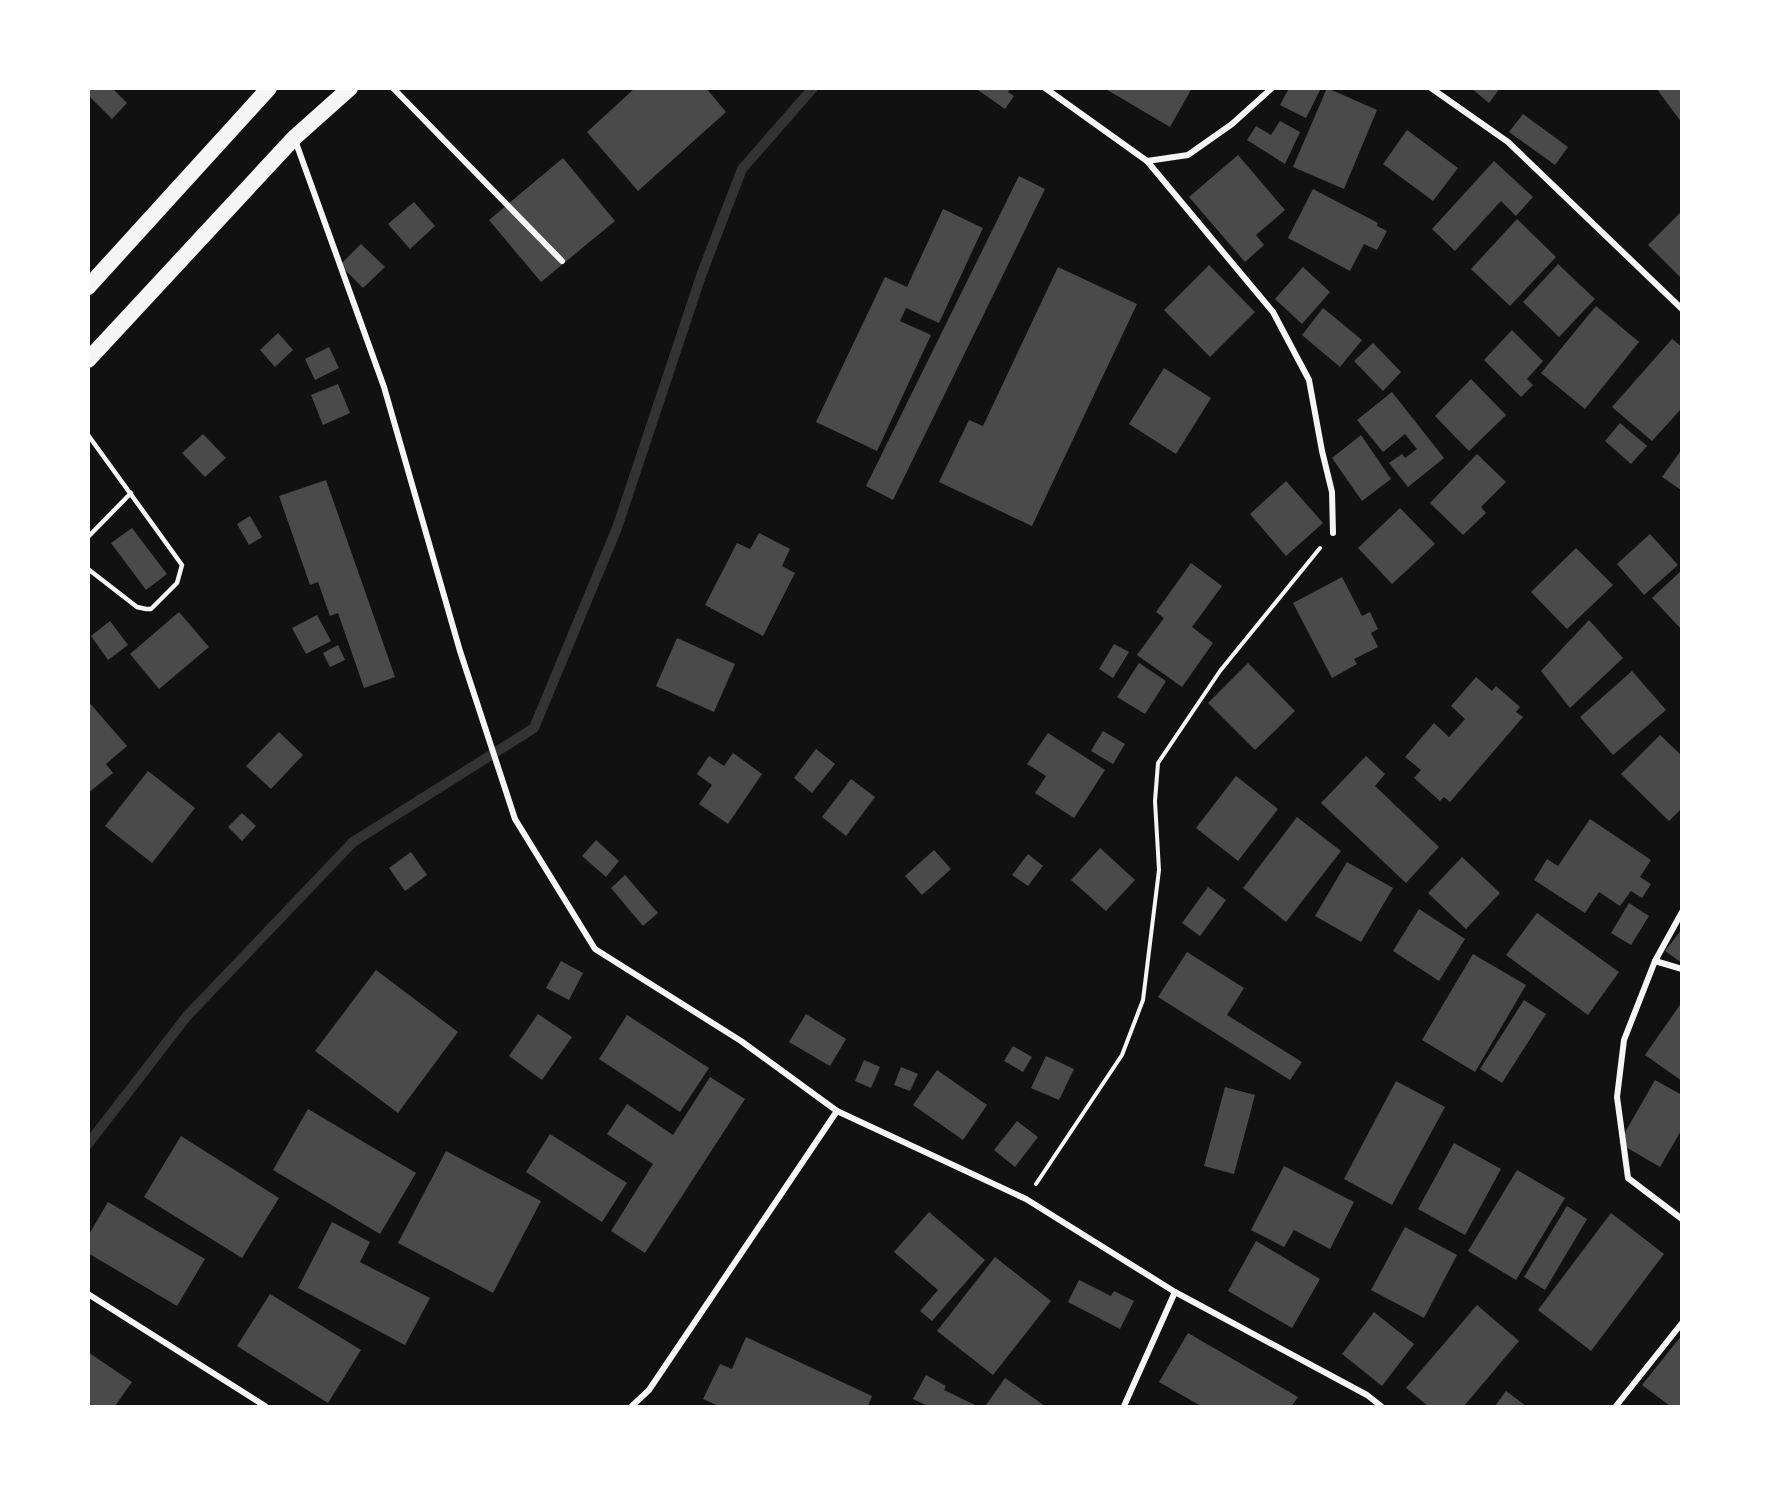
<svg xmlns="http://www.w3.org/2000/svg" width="1770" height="1495" viewBox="0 0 1770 1495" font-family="Commissioner,sans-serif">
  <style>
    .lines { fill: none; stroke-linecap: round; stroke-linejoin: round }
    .stream { stroke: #333; stroke-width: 10 }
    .building { fill: #4a4a4a }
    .path { stroke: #f5f5f5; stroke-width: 4 }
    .service { stroke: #f5f5f5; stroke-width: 4.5 }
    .minor { stroke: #f5f5f5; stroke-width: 6 }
    .trunk { stroke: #f5f5f5; stroke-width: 16 }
  </style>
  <rect width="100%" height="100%" fill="#111"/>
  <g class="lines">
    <!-- stream -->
    <polyline class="stream" points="88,1144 187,1016 353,842 534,728 617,528 702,273 742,169 813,88"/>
  </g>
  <!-- building -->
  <g class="building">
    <polygon points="88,88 112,88 127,103 112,119 88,95"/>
    <polygon points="635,88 706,88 726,112 638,191 587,132"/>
    <polygon points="975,88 1011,88 1008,92 1014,96 1005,109"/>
    <polygon points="1104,88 1192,88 1170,127"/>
    <polygon points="1289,88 1316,88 1320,90 1306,118 1280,105"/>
    <polygon points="1327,88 1377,110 1344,189 1293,167"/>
    <polygon points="1471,88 1500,88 1489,103"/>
    <polygon points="1656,88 1682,88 1682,123"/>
    <polygon points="1523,114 1568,147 1555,165 1509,132"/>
    <polygon points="1280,121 1300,132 1285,164 1247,140 1256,126 1271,135"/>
    <polygon points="1407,130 1458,168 1433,201 1383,164"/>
    <polygon points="1238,155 1285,210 1256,235 1264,245 1245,262 1189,197"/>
    <polygon points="563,158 615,221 541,282 489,220"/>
    <polygon points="1494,161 1533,197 1516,216 1501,201 1455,251 1432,229"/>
    <polygon points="1019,176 1045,189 893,500 866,486"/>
    <polygon points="1313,189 1378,223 1377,226 1387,231 1377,250 1364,244 1350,271 1288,238"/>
    <polygon points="414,202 435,226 410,249 388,224"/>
    <polygon points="943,209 983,228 939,323 906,308 900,321 931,335 877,451 816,422 885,277 907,287"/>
    <polygon points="1682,211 1682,279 1648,245"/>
    <polygon points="1517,219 1556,257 1510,306 1471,269"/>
    <polygon points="361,244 385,267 363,288 340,265"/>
    <polygon points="1558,264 1595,299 1559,337 1523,302"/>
    <polygon points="1209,265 1255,312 1210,357 1164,310"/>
    <polygon points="1058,267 1137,304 1032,526 939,482 969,420 983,426"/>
    <polygon points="1303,267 1330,292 1302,324 1275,299"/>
    <polygon points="1596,306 1639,342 1585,409 1541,373"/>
    <polygon points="1323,308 1362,340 1340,367 1302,335"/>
    <polygon points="1512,330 1543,361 1527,379 1533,385 1521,397 1484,360"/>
    <polygon points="278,333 293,350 275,367 260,350"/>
    <polygon points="1672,339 1682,347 1682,408 1652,441 1612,407"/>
    <polygon points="1373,343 1401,372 1383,391 1354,361"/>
    <polygon points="329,347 339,368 315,380 305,359"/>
    <polygon points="1164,368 1211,398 1176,454 1129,424"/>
    <polygon points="1471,379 1506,415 1469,451 1435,416"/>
    <polygon points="338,384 350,413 323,425 311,395"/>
    <polygon points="1392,392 1444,458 1408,487 1389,463 1402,454 1405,458 1417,449 1405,434 1383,452 1357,420"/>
    <polygon points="1620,423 1647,446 1631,464 1605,441"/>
    <polygon points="203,434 226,458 205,477 182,453"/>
    <polygon points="1361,435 1391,479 1362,501 1332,458"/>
    <polygon points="1682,449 1682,489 1681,490 1662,477"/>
    <polygon points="1477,454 1506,482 1481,507 1486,513 1463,535 1430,503"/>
    <polygon points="326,480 395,677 364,688 338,613 330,616 318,582 310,585 279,496"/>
    <polygon points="1286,481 1323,523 1286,556 1250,514"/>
    <polygon points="1400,508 1435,544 1392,584 1358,548"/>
    <polygon points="250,516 262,537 249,545 237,524"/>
    <polygon points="132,528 167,574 146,590 111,543"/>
    <polygon points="759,533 790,549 782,566 795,573 763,636 705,605 737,543 750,549"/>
    <polygon points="1650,534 1678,565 1644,595 1617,564"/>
    <polygon points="1576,548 1613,585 1567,629 1531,592"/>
    <polygon points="1191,563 1222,586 1192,627 1213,643 1182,687 1137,655 1164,618 1156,612"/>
    <polygon points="1682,570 1682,630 1652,598"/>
    <polygon points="1342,577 1362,616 1370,612 1378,629 1371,633 1378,647 1354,659 1357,664 1332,678 1293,603"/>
    <polygon points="179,612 209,647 159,689 130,654"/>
    <polygon points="317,615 331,641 306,654 292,628"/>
    <polygon points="1589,620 1623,658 1570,708 1541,671"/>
    <polygon points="110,621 128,645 108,660 91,636"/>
    <polygon points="677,638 735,664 714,712 656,686"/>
    <polygon points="1114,644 1129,652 1113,678 1099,669"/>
    <polygon points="338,645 345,660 330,667 323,653"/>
    <polygon points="1139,663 1166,681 1145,714 1117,697"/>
    <polygon points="1248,663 1295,711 1255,750 1208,703"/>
    <polygon points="1632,671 1666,710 1613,755 1580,717"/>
    <polygon points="1476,677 1492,691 1496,686 1520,707 1516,712 1523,717 1450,802 1444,797 1440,801 1414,778 1421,770 1405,757 1434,723 1449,737 1465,719 1451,706"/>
    <polygon points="88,701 127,746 106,764 113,773 88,793"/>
    <polygon points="1103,731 1125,744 1113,764 1091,751"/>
    <polygon points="279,732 303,755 271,789 246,766"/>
    <polygon points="1048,733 1105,770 1074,818 1035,793 1046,776 1027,764"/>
    <polygon points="1660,735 1682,756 1682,808 1669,821 1621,774"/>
    <polygon points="816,749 835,764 812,793 794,778"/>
    <polygon points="733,753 762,774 728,824 699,804 712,785 697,774 709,756 724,766"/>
    <polygon points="1366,756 1385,774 1375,786 1439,847 1406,883 1321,803"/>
    <polygon points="148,771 195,808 152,863 105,826"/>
    <polygon points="1236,776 1278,809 1238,861 1196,828"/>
    <polygon points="851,779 875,797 846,836 822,817"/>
    <polygon points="242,813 256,826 242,841 228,827"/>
    <polygon points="1297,817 1341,851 1286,922 1243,888"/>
    <polygon points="1590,819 1651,860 1640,877 1651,884 1642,898 1631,891 1620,906 1599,892 1585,913 1534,880 1547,859 1558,866"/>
    <polygon points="596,840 619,861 606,877 582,856"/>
    <polygon points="1100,848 1135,880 1106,911 1071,880"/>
    <polygon points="934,850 951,869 922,895 905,876"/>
    <polygon points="411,852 427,875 405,891 389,868"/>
    <polygon points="1028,854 1043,866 1028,886 1012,875"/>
    <polygon points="1462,857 1500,893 1466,929 1428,893"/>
    <polygon points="1347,862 1393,888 1361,942 1315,916"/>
    <polygon points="625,875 658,913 643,926 611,888"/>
    <polygon points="1208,887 1226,900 1200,936 1182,923"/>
    <polygon points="1629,903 1649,916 1631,945 1611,933"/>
    <polygon points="1419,909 1465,939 1439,981 1393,951"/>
    <polygon points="1537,913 1619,972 1588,1015 1506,955"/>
    <polygon points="1682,929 1682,963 1665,951"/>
    <polygon points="1187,952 1244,988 1227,1015 1302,1062 1290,1080 1158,997"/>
    <polygon points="1473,954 1526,985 1475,1072 1422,1040"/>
    <polygon points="561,961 583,973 569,1000 546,988"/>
    <polygon points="376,970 458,1032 398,1113 315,1051"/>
    <polygon points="1524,1000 1546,1014 1502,1083 1480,1069"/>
    <polygon points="1682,1002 1682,1081 1645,1055"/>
    <polygon points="538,1014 572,1037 542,1080 509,1056"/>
    <polygon points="806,1014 846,1039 830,1066 789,1042"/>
    <polygon points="627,1015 709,1068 680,1112 599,1059"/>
    <polygon points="1013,1046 1032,1057 1023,1072 1004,1061"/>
    <polygon points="1046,1056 1074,1069 1059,1100 1031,1088"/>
    <polygon points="864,1060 880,1067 871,1088 855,1081"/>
    <polygon points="901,1067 918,1074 910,1091 894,1085"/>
    <polygon points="937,1070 987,1105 963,1140 913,1105"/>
    <polygon points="710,1077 745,1099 645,1253 611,1231 653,1164 607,1134 627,1104 673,1135"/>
    <polygon points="1655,1080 1682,1095 1682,1129 1660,1167 1619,1143"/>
    <polygon points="1396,1081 1445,1107 1392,1205 1344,1179"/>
    <polygon points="1225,1087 1255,1095 1234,1174 1204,1166"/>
    <polygon points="308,1109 416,1173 380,1234 273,1170"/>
    <polygon points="1017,1121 1038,1137 1015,1167 994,1150"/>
    <polygon points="550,1134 627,1183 602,1222 526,1172"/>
    <polygon points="181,1136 279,1198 242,1258 144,1197"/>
    <polygon points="1454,1143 1501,1169 1465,1235 1418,1209"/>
    <polygon points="446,1151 541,1201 493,1293 398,1243"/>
    <polygon points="1284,1166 1354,1202 1330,1249 1294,1230 1284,1247 1251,1230"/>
    <polygon points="1517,1170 1565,1198 1516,1280 1468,1251"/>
    <polygon points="108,1202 205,1259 177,1306 88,1253 88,1236"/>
    <polygon points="1567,1206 1587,1219 1545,1290 1524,1277"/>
    <polygon points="929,1212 985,1260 932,1321 920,1311 938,1290 894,1252"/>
    <polygon points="1611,1213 1664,1254 1591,1351 1538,1310"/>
    <polygon points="332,1222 370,1242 360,1262 430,1298 405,1345 298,1288"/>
    <polygon points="1405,1227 1457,1255 1424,1318 1371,1290"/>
    <polygon points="1256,1241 1320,1279 1292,1328 1228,1291"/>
    <polygon points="995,1257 1051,1301 993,1375 937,1331"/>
    <polygon points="1079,1280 1111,1296 1114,1291 1134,1301 1120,1329 1068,1302"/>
    <polygon points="270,1294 361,1350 328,1403 237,1346"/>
    <polygon points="1477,1305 1519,1341 1464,1406 1428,1406 1406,1388"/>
    <polygon points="1374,1312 1414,1344 1382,1386 1342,1354"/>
    <polygon points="1188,1333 1298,1397 1292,1406 1201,1406 1159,1382"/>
    <polygon points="1682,1335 1682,1406 1670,1406 1642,1385"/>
    <polygon points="746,1337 872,1396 868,1406 719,1406 703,1399 720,1364 732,1369"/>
    <polygon points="88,1352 132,1382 115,1406 88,1406"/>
    <polygon points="926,1375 946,1386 944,1390 977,1406 928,1406 913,1399"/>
    <polygon points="1005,1378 1045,1406 988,1406 986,1405"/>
    <polygon points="1506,1391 1526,1406 1495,1406"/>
  </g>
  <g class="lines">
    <!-- path -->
    <polyline class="path" points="1036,1184 1122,1055 1143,1000 1159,870 1155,801 1158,763 1220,671 1320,548"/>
    <!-- service -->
    <g class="service">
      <polyline points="88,435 182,565 177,583 151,609 146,609 137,607 88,569"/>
      <polyline points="88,537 131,493"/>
    </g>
    <!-- minor -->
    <g class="minor">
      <polyline points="393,88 562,261"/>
      <polyline points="1045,88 1147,161 1188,155 1232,124 1272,88"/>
      <polyline points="1431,88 1508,142 1682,309"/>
      <polyline points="295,140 384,387 460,651 515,819 595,949 741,1041 837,1111 1026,1199 1175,1292 1367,1395 1381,1406"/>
      <polyline points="1147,161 1273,312 1309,380 1322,451 1332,492 1333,533"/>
      <polyline points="1682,912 1655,961 1624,1040 1617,1097 1628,1178 1682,1219"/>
      <polyline points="1655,961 1682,969"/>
      <polyline points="88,1294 265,1406"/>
      <polyline points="632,1406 649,1390 837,1111"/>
      <polyline points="1124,1406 1175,1292"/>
      <polyline points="1616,1406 1682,1323"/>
    </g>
    <!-- trunk -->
    <g class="trunk">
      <polyline points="88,287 269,88"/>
      <polyline points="88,360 294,138 350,88"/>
    </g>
  </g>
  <!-- border -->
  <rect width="1770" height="1495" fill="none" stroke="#ffffff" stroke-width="180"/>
</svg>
